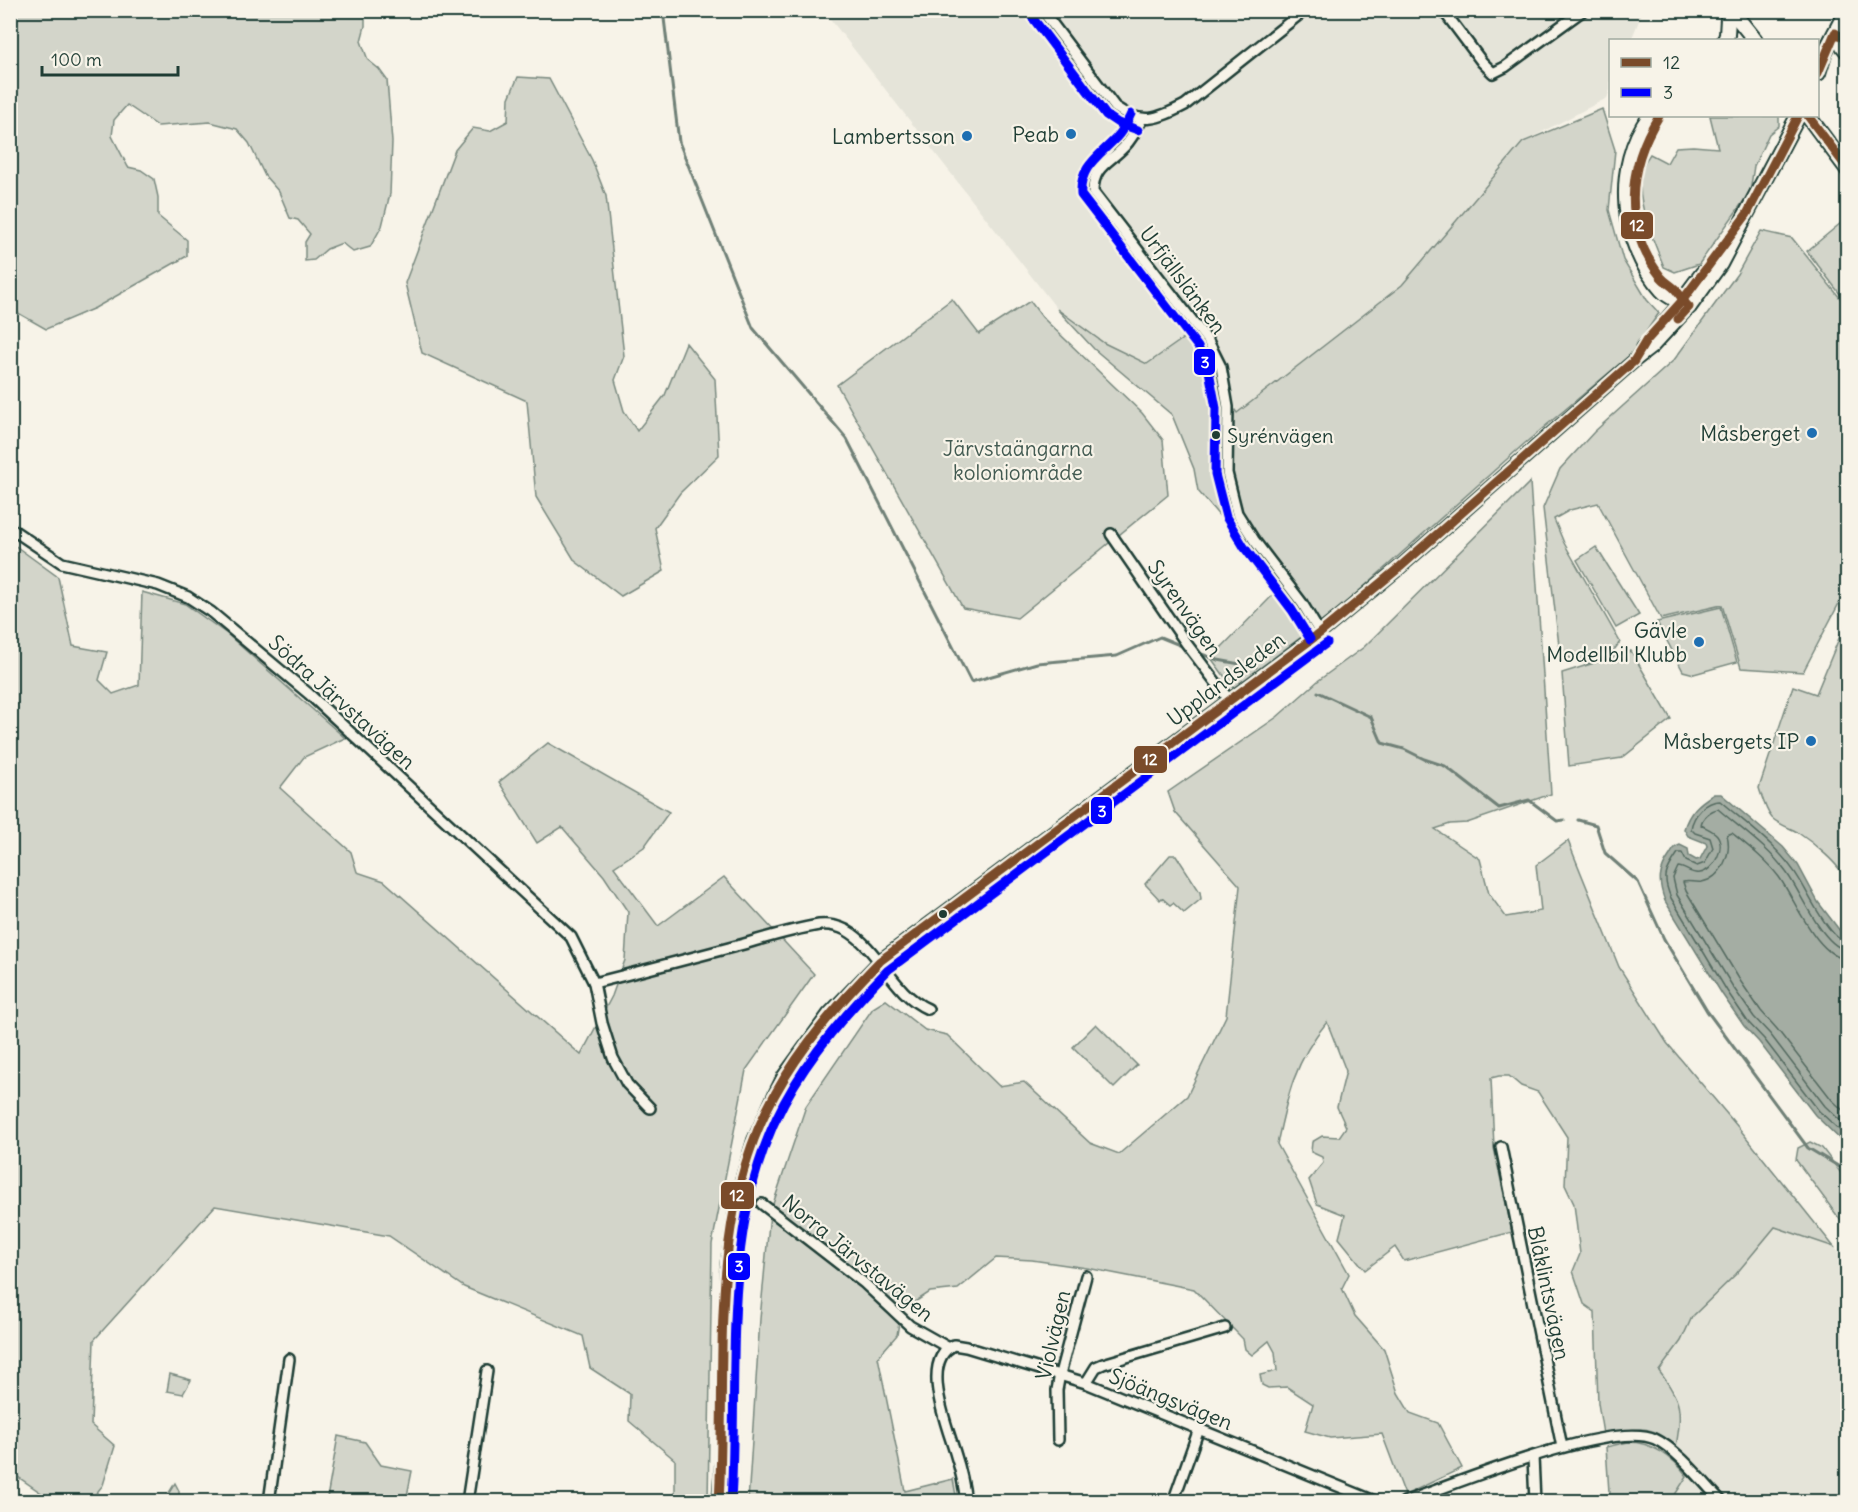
<svg xmlns="http://www.w3.org/2000/svg" width="1858" height="1512" viewBox="0 0 1858 1512" font-family="Delius,sans-serif">
  <style>
    .built { fill: #e5e4d9 }
    .green { fill: #d3d5ca; stroke: #79897f; stroke-width: 1.5 }
    .water { fill: #a4ada3; stroke: #6f8077; stroke-width: 1.5 }
    .lines { fill: none; stroke-linecap: round; stroke-linejoin: round }
    .shore { stroke: #546a60; stroke-width: 1.5 }
    .stream { stroke: #6f8077; stroke-width: 3 }
    .minor-casing { stroke: #1f3d34; stroke-width: 14 }
    .tertiary-casing { stroke: #1f3d34; stroke-width: 16 }
    .secondary-casing { stroke: #1f3d34; stroke-width: 18 }
    .minor { stroke: #f7f3e8; stroke-width: 9 }
    .tertiary { stroke: #f7f3e8; stroke-width: 12 }
    .secondary { stroke: #f7f3e8; stroke-width: 14 }
    .bus-1-casing { stroke: #f7f3e8; stroke-width: 14 }
    .bus-2-casing { stroke: #f7f3e8; stroke-width: 14 }
    .bus-1 { stroke: #7a4b2a; stroke-width: 9 }
    .bus-2 { stroke: #00f; stroke-width: 9 }
    .poi-dot { fill: #1f6fb2; stroke: #f7f3e8; stroke-width: 2 }
    .bus-dot { fill: #1f3d34; stroke: #f7f3e8; stroke-width: 2 }
    .labels { text-anchor: middle; dominant-baseline: central; stroke-width: 4.5; stroke-linejoin: round; paint-order: stroke }
    .bus-label { font-size: 20px; fill: #1f3d34; stroke: #f7f3e8; text-anchor: start }
    .poi-label { font-size: 21px; fill: #1f3d34; stroke: #f7f3e8; text-anchor: end }
    .street-label { font-size: 21px; fill: #1f3d34; stroke: #f7f3e8 }
    .park-label { font-size: 21px; fill: #435b52; stroke: #f7f3e8 }
    .line-badge { stroke: #f7f3e8; stroke-width: 2 }
    .badge-label { font-size: 16px; text-anchor: middle; font-weight: bold; fill: #fff }
  </style>
  <rect width="100%" height="100%" fill="#f7f3e8"/>
  <filter id="ink" filterUnits="userSpaceOnUse"><feTurbulence type="fractalNoise" baseFrequency=".0167" numOctaves="2"/><feDisplacementMap in="SourceGraphic" scale="12" xChannelSelector="R" yChannelSelector="G"/><feConvolveMatrix kernelMatrix="1 2 1 2 8 2 1 2 1" color-interpolation-filters="sRGB"/></filter>
  <g filter="url(#ink)">
    <!-- built -->
    <g class="built">
      <polygon points="824,11 1643,11 1631,40 1610,40 1610,90 1607,98 1523,142 1402,285 1236,414 1184,338 1148,364 1104,343 1057,309"/>
      <polygon points="1775,1227 1834,1247 1847,1265 1847,1501 1671,1501 1687,1476 1676,1447 1681,1415 1674,1390 1659,1371 1681,1341 1692,1317 1736,1274"/>
    </g>
    <!-- green -->
    <g class="green">
      <polygon points="11,10 365,11 365,26 361,41 368,60 379,69 387,80 392,142 390,194 382,226 370,247 353,252 342,243 327,249 314,260 305,261 305,242 310,234 298,220 290,218 279,192 265,176 249,143 237,129 210,122 158,126 127,105 114,120 112,136 128,167 141,170 154,179 158,197 158,216 187,240 187,256 95,308 46,329 11,309"/>
      <polygon points="518,77 549,79 592,160 606,196 624,356 615,380 624,411 637,431 665,395 686,343 715,379 719,455 680,493 655,528 664,571 621,596 575,561 536,497 527,401 422,353 405,283 455,150 473,128 490,131 508,121 509,98"/>
      <polygon points="1602,109 1615,150 1609,210 1623,260 1647,300 1659,313 1629,356 1524,444 1340,608 1233,688 1211,658 1273,595 1239,539 1198,491 1194,469 1172,415 1094,349 1057,309 1104,343 1147,364 1184,338 1237,413 1402,285 1523,142"/>
      <path d="M1710,116h69v10l-10,8 -15,32 -4,26 -51,72 -24,8 -11,-5c-12,-31 -38,-83 -14,-113l17,9 9,-16 17,-1 25,2z"/>
      <polygon points="1847,218 1847,303 1807,251"/>
      <polygon points="1761,231 1792,238 1848,308 1847,588 1803,672 1741,668 1722,605 1661,619 1598,503 1570,510 1554,519 1564,543 1620,642 1608,658 1631,651 1671,719 1622,758 1569,766 1562,673 1607,659 1585,664 1560,654 1543,508 1560,469 1594,432 1674,360 1737,274"/>
      <polygon points="952,299 979,334 1030,301 1042,317 1142,413 1163,440 1168,495 1017,618 963,608 837,385"/>
      <path d="M1530,482l21,312 -84,29 -17,1 -15,5 45,30 9,35 17,23 35,-6 -5,-46 32,-24 51,126 48,76 71,84 96,120 -59,-20 -39,47 -44,43 -11,24 -22,30c23,30 23,39 17,76 -26,-26 -41,-18 -73,-13l-5,-31 -3,-91 -11,-8 -11,-33 7,-17 -6,-50 -9,-19 2,-48 -29,-45 -17,-6 -12,-10h-10l-8,2 3,70 18,84 -108,29 -9,-14 -30,23 -26,-32 6,-23 -28,-11 -8,-24 14,-17 -1,-6 -11,-5 1,-10 10,-6 17,1 7,-10 -9,-20 9,-36 -19,-49c-32,38 -40,75 -50,122l72,130 -7,14 13,28 29,33 14,44 12,20 28,10 24,45 -57,27 -23,-61 -52,4 -25,-7 8,-27 -26,-17 -19,1 -6,-3 -2,-10 17,-4 -2,-19 -6,-11 -17,14 -7,-6 -2,-10 -49,-50 -107,-21 -55,-8 -36,-2 -38,31 -28,3 -29,19 -4,24 -19,22 27,134 48,-12 4,22 -209,1 12,-183 10,-106 36,-107 67,-98 13,-8 39,30 22,5 52,51 25,-4 66,61 29,11 68,-58 39,-80 14,-130 -65,-74 -7,-20 109,-75 42,-37 45,-33z"/>
      <polygon points="10,542 58,577 73,646 107,652 99,680 113,694 139,685 142,592 185,604 227,634 345,738 304,757 280,788 351,852 357,872 384,881 581,1055 612,996 625,960 628,912 604,876 562,827 537,843 499,782 548,743 669,812 644,847 614,867 658,926 724,877 814,974 746,1070 712,1244 708,1501 675,1501 675,1460 629,1421 630,1394 590,1368 583,1336 464,1287 389,1236 215,1206 94,1340 91,1425 115,1446 103,1485 90,1501 53,1501 11,1472"/>
      <polygon points="1596,547 1639,615 1616,628 1577,560"/>
      <polygon points="1721,607 1737,662 1694,674 1683,671 1657,622"/>
      <path d="M1847,619v263c-6,-17 -35,-40 -50,-50 -7,-4 -19,-8 -25,-14 -6,-7 -10,-21 -13,-30l34,-102 23,8z"/>
      <polygon points="1170,855 1176,855 1200,892 1201,899 1184,913 1173,903 1170,905 1162,898 1160,900 1145,884"/>
      <polygon points="1096,1024 1137,1065 1114,1088 1073,1047"/>
      <polygon points="1810,1142 1822,1148 1847,1181 1847,1229 1796,1160 1798,1148"/>
      <polygon points="170,1374 191,1380 183,1394 167,1391"/>
      <polygon points="338,1436 365,1442 381,1465 412,1471 406,1501 342,1502 327,1498"/>
      <path d="M1628,1442c24,0 45,15 59,34l-16,25h-63l1,-9 -3,-45z"/>
      <polygon points="175,1483 179,1491 179,1501 164,1501"/>
    </g>
    <!-- water -->
    <path class="water" d="M1714,794h7l62,53 15,18 20,37 29,38v206l-32,-31 -56,-73 -15,-16 -22,-32 -57,-93c-7,-19 -7,-29 5,-46 3,-5 4,-8 10,-10l8,4 1,7 7,4 4,-1 7,-13 -1,-3 -18,-7 -4,-7c5,-17 15,-26 30,-35z"/>
    <g class="lines">
      <!-- shore -->
      <g class="shore">
        <path d="M1848,943c-17,-2 -39,-47 -47,-61 -19,-33 -52,-56 -81,-81 -14,0 -27,14 -29,28l4,4 15,5 3,10 -8,15 -8,3 -11,-5 -4,-8h-4c-13,19 -16,24 -7,45l56,93 21,31 16,17 55,72 29,27"/>
        <path d="M1848,950c-25,-1 -48,-60 -62,-78 -17,-24 -45,-43 -68,-63 -7,1 -16,8 -17,16 5,3 12,5 16,10 9,12 -3,36 -17,38 -9,2 -15,-6 -22,-6l-5,11 4,17 56,92 21,30 16,17 55,72 23,22"/>
        <path d="M1848,959c-31,-1 -53,-60 -69,-82 -13,-17 -31,-31 -47,-44l-5,2c5,18 -5,43 -25,47 -7,1 -13,-2 -19,0l3,9 55,91 20,29 16,18 55,71 16,15"/>
      </g>
      <!-- stream -->
      <g class="stream">
        <polyline points="663,10 679,142 753,328 847,439 971,682 1037,663 1117,656 1160,637 1187,648"/>
        <polyline points="1196,652 1218,660 1256,667"/>
        <polyline points="1318,692 1371,717 1382,743 1404,749 1424,759 1445,766 1499,808 1529,800 1557,821 1564,820"/>
        <polyline points="1578,820 1596,825 1605,853 1638,882 1664,939 1707,1011 1808,1148 1848,1172"/>
      </g>
      <!-- minor casing -->
      <g class="minor-casing">
        <g id="minor">
          <path d="M1042,10l73,97c27,19 43,12 70,-2l120,-95"/>
          <polyline points="1443,10 1482,62 1493,73 1505,67 1582,11"/>
          <path d="M1142,119c-5,10 -10,20 -18,28 -15,16 -31,19 -31,45l115,149 13,26 7,40 -1,66 10,40 17,27 48,63 18,30"/>
          <polyline points="10,528 62,563 158,585 188,597 211,612 309,694 571,937 594,983 602,1023 613,1058 627,1084 650,1108"/>
          <polyline points="1111,534 1186,643 1230,701"/>
          <path d="M594,983c48,-12 97,-25 146,-38 25,-7 53,-16 79,-20 9,-1 19,1 27,5 34,19 46,63 82,79"/>
          <polyline points="1501,1147 1562,1447"/>
          <polyline points="762,1204 864,1283 910,1326 949,1348"/>
          <polyline points="1086,1383 1096,1367 1103,1364 1225,1328"/>
          <polyline points="1058,1440 1057,1390 1060,1374 1086,1276"/>
          <polyline points="1533,1457 1535,1502"/>
          <polyline points="269,1502 289,1359"/>
          <polyline points="467,1502 487,1371"/>
          <path d="M966,1502c-2,-16 -5,-31 -10,-46 -7,-26 -38,-95 -2,-111l12,2 120,36 291,119"/>
          <polyline points="1173,1502 1199,1429"/>
          <path d="M1404,1502c48,-17 208,-83 251,-63 22,10 49,44 67,63"/>
        </g>
      </g>
      <!-- tertiary casing -->
      <g class="tertiary-casing">
        <g id="tertiary">
          <polyline points="1642,348 1682,301"/>
          <polyline points="719,1502 722,1462 727,1266 738,1193 754,1140 775,1094 784,1076 829,1014 880,961 1320,633 1400,567 1634,361 1652,347 1689,307"/>
        </g>
      </g>
      <!-- secondary casing -->
      <g class="secondary-casing">
        <g id="secondary">
          <polyline points="1731,10 1755,40"/>
          <polyline points="1841,38 1843,46 1848,52"/>
          <polyline points="1725,40 1727,35 1728,18"/>
          <polyline points="1818,73 1824,54 1847,10"/>
          <path d="M1650,116c-37,50 -30,128 12,174 8,9 18,10 27,17l31,-43 78,-148"/>
          <polyline points="1808,116 1848,170"/>
          <polyline points="1682,301 1703,273"/>
        </g>
      </g>
      <!-- minor -->
      <use href="#minor" class="minor"/>
      <!-- tertiary -->
      <use href="#tertiary" class="tertiary"/>
      <!-- secondary -->
      <use href="#secondary" class="secondary"/>
      <!-- bus-1 casing -->
      <g class="bus-1-casing">
        <g id="bus-1">
          <polyline points="1818,73 1835,33 1848,40"/>
          <path d="M1659,116c-32,51 -37,111 2,161 4,5 9,7 14,12 5,5 8,13 14,18l-11,12"/>
          <polyline points="1808,116 1848,169"/>
          <path d="M719,1502c8,-135 -13,-283 55,-406 28,-51 65,-93 106,-135l440,-328 80,-66 234,-206 12,-20 36,-40 65,-87 51,-98"/>
        </g>
      </g>
      <!-- bus-2 casing -->
      <g class="bus-2-casing">
        <g id="bus-2">
          <polyline points="1032,17 1106,115 1118,123 1138,130"/>
          <path d="M1131,114c-4,8 -8,17 -15,24 -17,18 -37,29 -35,57l117,152 11,24 7,37 -1,66 11,43 18,30 48,63 18,29"/>
          <path d="M731,1502c8,-133 -12,-278 53,-399 27,-50 64,-92 104,-133l439,-327"/>
        </g>
      </g>
      <!-- bus-1 -->
      <use href="#bus-1" class="bus-1"/>
      <!-- bus-2 -->
      <use href="#bus-2" class="bus-2"/>
    </g>
  </g>
  <!-- markers -->
  <g class="poi-dot">
    <circle cx="1071" cy="134" r="6"/>
    <circle cx="967" cy="136" r="6"/>
    <circle cx="1812" cy="433" r="6"/>
    <circle cx="1699" cy="642" r="6"/>
    <circle cx="1811" cy="741" r="6"/>
  </g>
  <g class="bus-dot">
    <circle cx="1216" cy="435" r="5"/>
    <circle cx="943" cy="914" r="5"/>
  </g>
  <g class="labels">
    <!-- bus labels -->
    <g class="bus-label">
      <text x="1227" y="435">Syrénvägen</text>
    </g>
    <!-- poi labels -->
    <g class="poi-label">
      <text x="1059" y="134">Peab</text>
      <text x="955" y="136">Lambertsson</text>
      <text x="1800" y="433">Måsberget</text>
      <text x="1687" y="630">Gävle<tspan x="1687" dy="24">Modellbil Klubb</tspan></text>
      <text x="1799" y="741">Måsbergets IP</text>
    </g>
    <!-- street labels -->
    <g class="street-label">
      <text transform="translate(1183 280) rotate(53)">Urfjällslänken</text>
      <text transform="translate(1185 608) rotate(55)">Syrenvägen</text>
      <text transform="translate(1226 679) rotate(-37)">Upplandsleden</text>
      <text transform="translate(342 702) rotate(42)">Södra Järvstavägen</text>
      <text transform="translate(858 1258) rotate(39)">Norra Järvstavägen</text>
      <text transform="translate(1549 1293) rotate(78)">Blåklintsvägen</text>
      <text transform="translate(1053 1335) rotate(-77)">Violvägen</text>
      <text transform="translate(1171 1399) rotate(22)">Sjöängsvägen</text>
    </g>
    <!-- park labels -->
    <g class="park-label">
      <text x="1018" y="448">Järvstaängarna<tspan x="1018" dy="24">koloniområde</tspan></text>
    </g>
  </g>
  <g class="line-badge">
    <rect x="1620" y="211" width="34" height="29" rx="6" fill="#7a4b2a"/>
    <rect x="1193" y="348" width="23" height="28" rx="6" fill="#00f"/>
    <rect x="1133" y="745" width="35" height="29" rx="6" fill="#7a4b2a"/>
    <rect x="1090" y="796" width="23" height="29" rx="6" fill="#00f"/>
    <rect x="720" y="1181" width="35" height="29" rx="6" fill="#7a4b2a"/>
    <rect x="727" y="1252" width="24" height="29" rx="6" fill="#00f"/>
  </g>
  <g class="badge-label">
    <text x="1637" y="231">12</text>
    <text x="1205" y="368">3</text>
    <text x="1150" y="765">12</text>
    <text x="1102" y="817">3</text>
    <text x="737" y="1201">12</text>
    <text x="739" y="1272">3</text>
  </g>
  <!-- margin -->
  <rect width="1858" height="1512" fill="none" stroke="#f7f3e8" stroke-width="36"/>
  <rect x="18" y="18" width="1822" height="1476" fill="none" stroke="#1f3d34" stroke-width="2" filter="url(#ink)"/>
  <!-- legend -->
  <rect x="1609" y="39" width="210" height="78" fill="#f7f3e8" stroke="#a1aaa0" stroke-width="1.5"/>
  <rect x="1621" y="58" width="30" height="9" fill="#7a4b2a" stroke="#a1aaa0" stroke-width="1.5"/>
  <text x="1663" y="69" font-size="18" fill="#1f3d34">12</text>
  <rect x="1621" y="88" width="30" height="9" fill="#0000ff" stroke="#a1aaa0" stroke-width="1.5"/>
  <text x="1663" y="99" font-size="18" fill="#1f3d34">3</text>
  <!-- scale -->
  <path d="M42 66v9h136v-9" fill="none" stroke="#1f3d34" stroke-width="3"/>
  <text x="51" y="66" font-size="18" fill="#1f3d34" stroke="#f7f3e8" stroke-width="4.5" paint-order="stroke">100 m</text>
</svg>
